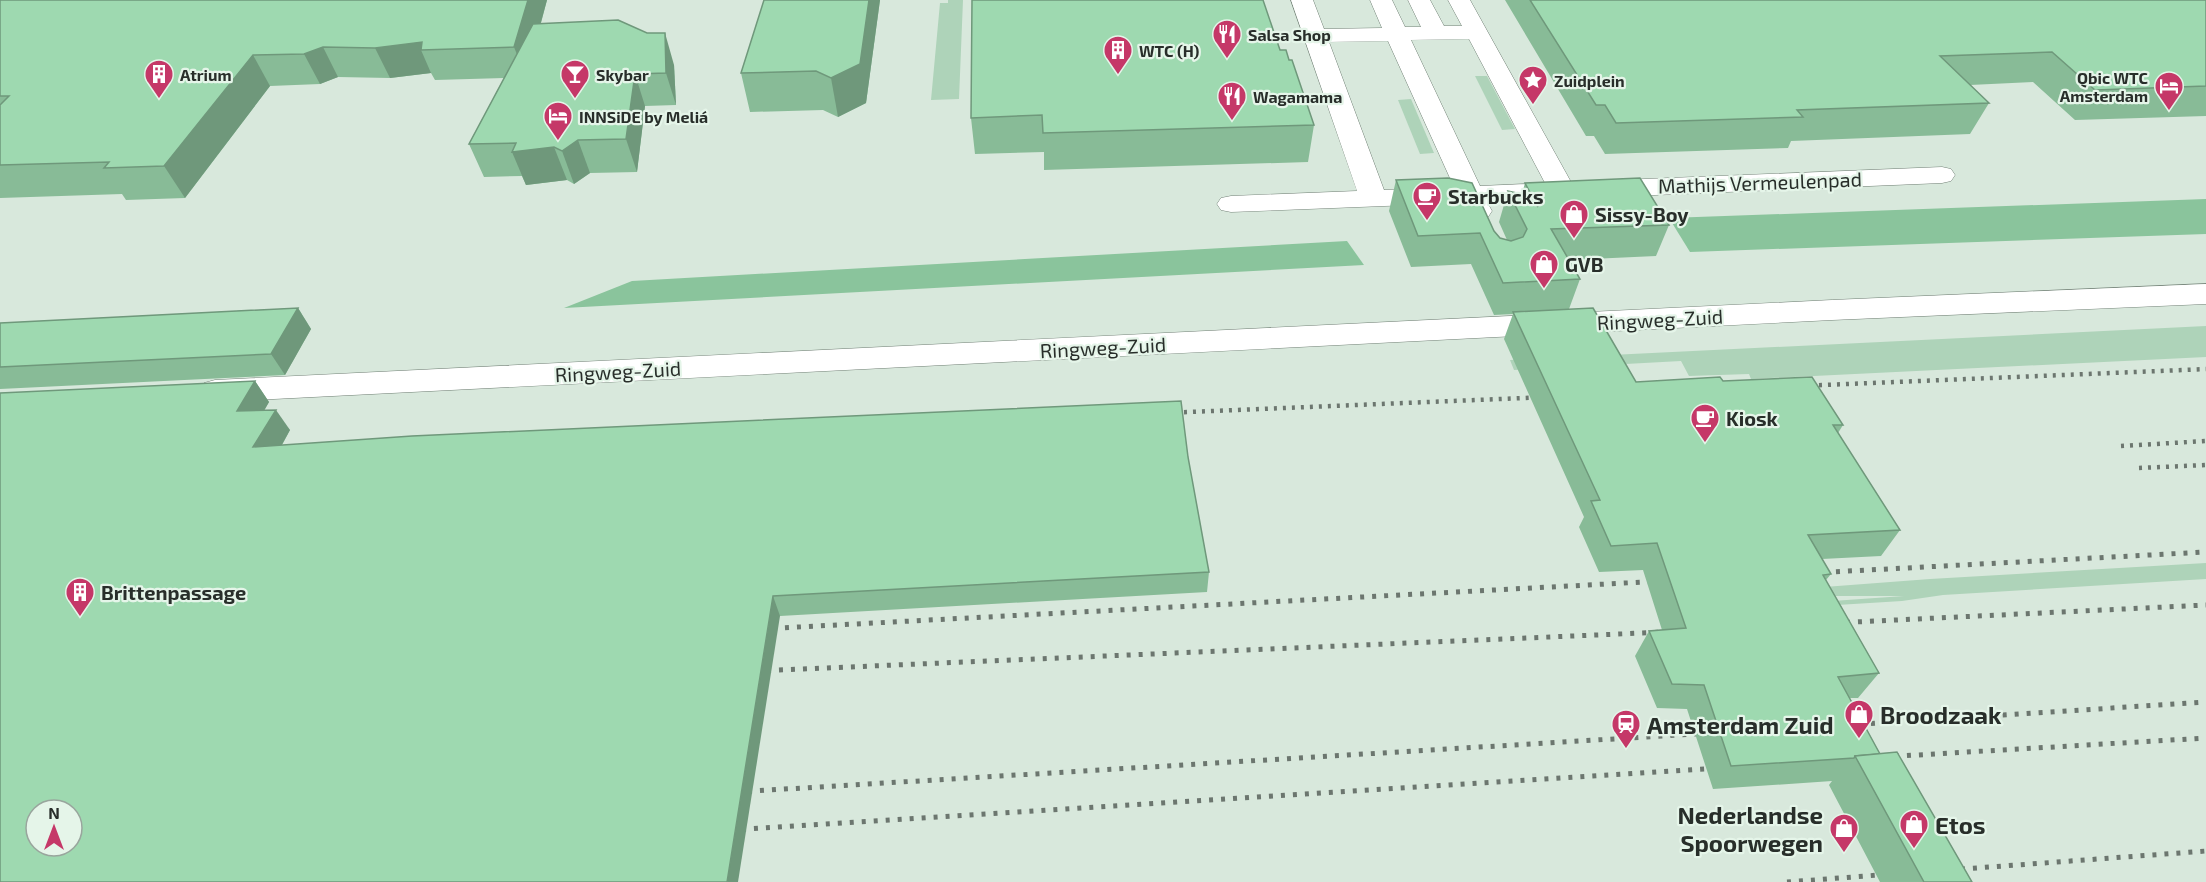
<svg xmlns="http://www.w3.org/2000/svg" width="2206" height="882" viewBox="0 0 2206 882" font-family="'Exo 2',sans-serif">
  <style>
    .green { fill: #aed3b9 }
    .forest { fill: #8ac49c }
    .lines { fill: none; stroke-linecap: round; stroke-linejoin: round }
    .minor-casing { stroke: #728176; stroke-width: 1 }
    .highway-casing { stroke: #728176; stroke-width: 1 }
    .minor { fill: #fff; fill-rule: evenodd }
    .highway { fill: #fff; fill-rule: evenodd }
    .rail-far1 { stroke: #6c766f; stroke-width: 4.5; stroke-dasharray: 3 6; stroke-linecap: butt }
    .rail { stroke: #6c766f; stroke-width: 5; stroke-dasharray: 4 8; stroke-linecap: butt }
    .wall { fill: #88bb97 }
    .shaded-wall { fill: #6f987b }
    .building { fill: #9ed9b0; stroke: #6f987b; stroke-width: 1.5; fill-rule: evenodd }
    .labels { text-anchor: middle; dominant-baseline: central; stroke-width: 4.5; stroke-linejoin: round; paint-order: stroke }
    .far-poi-label { font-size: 16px; font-weight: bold; fill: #282e2a; stroke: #e5f5e9; text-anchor: start }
    .street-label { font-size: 20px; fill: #282e2a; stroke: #e5f5e9 }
    .poi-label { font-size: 20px; font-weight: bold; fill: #282e2a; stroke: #e5f5e9; text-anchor: start }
    .near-poi-label { font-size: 24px; font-weight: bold; fill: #282e2a; stroke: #e5f5e9; text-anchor: start }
  </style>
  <rect width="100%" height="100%" fill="#d8e8dc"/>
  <!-- green -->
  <g class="green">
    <polygon points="948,0 963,0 959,99 931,100 940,3 948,3"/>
    <polygon points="1475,76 1487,76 1515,129 1502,130"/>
    <polygon points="1411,99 1434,153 1420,154 1398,100"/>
    <polygon points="2206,326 2206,357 1751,379 1749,374 1689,376 1681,361 1514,370 1510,360"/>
    <polygon points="2206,563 2206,579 1943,595 1902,601 1821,606 1818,602 1904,596 1815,596 1811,588 1930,579"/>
  </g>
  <!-- forest -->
  <g class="forest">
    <polygon points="2206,199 2206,234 1690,252 1669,218"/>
    <polygon points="1347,241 1364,265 564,308 632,281"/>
  </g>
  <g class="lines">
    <!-- minor casing -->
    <g class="minor-casing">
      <path id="minor" d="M1291,0h22l11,29 58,-1 -12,-28h22l13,27h16l-13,-27h22l14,26h18l-14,-26h22l101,182 371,-15 9,2 4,6 -4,6 -9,2 -455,19 5,9 -4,6 -10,2 -10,-2 -7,-14 -230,9 -10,-2 -4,-6 4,-6 10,-2 126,-5zM1469,39l76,144 -65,3 -69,-146zM1388,41l66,146 -70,3 -55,-148z"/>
    </g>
    <!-- highway casing -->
    <g class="highway-casing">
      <polygon id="highway" points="2206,284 2206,304 1832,320 215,402 204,399 199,391 204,383 215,380 1832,300"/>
    </g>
    <!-- minor -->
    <use href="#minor" class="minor"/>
    <!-- highway -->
    <use href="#highway" class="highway"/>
    <!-- rail-far1 -->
    <g class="rail-far1">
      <polyline points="1801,386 2206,369"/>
      <polyline points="1166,413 1547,397"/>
      <polyline points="2121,446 2206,441"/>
      <polyline points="2139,468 2206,465"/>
    </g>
    <!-- rail -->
    <g class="rail">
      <polyline points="1812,573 2206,552"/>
      <polyline points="1834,623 2206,605"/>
      <polyline points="761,629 1663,581"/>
      <polyline points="755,671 1666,632"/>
      <polyline points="1847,725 2206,702"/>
      <polyline points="1883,757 2206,738"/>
      <polyline points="736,792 1712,733"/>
      <polyline points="730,830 1722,768"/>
      <polyline points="1949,870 2206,851"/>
      <polyline points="1787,882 1892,874"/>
    </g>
  </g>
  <!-- wall -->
  <g class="wall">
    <polygon points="0,0 547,0 541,23 674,65 676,105 645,106 637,172 590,173 574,184 567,180 526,185 522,176 484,177 469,144 504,78 435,80 431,73 390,78 338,77 320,84 270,86 185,198 126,200 122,194 0,198"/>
    <polygon points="764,0 880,0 866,103 838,117 823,110 750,112 741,73"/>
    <polygon points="1505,0 2206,0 2206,116 2075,120 2033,82 1970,85 1989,103 1970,134 1791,141 1788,148 1605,154 1594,136 1586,136"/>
    <polygon points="1280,50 1289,60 1314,125 1308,162 1044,170 1044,152 975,154 971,118"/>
    <polygon points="1396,180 1494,231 1500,238 1507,240 1499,222 1508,191 1522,194 1525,183 1669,225 1656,256 1569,260 1580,279 1569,309 1636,382 1723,381 1843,425 1838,433 1900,530 1881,556 1822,559 1831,574 1826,580 1879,673 1858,698 1850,698 1880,754 1972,882 1880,882 1829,785 1832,781 1713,789 1687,709 1657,708 1635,656 1649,631 1662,630 1643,570 1599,572 1579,527 1584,517 1504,339 1513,314 1494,315 1471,264 1411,267 1389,211"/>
    <polygon points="298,308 311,329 285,375 0,389 0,323"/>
    <polygon points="255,381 269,402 264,410 290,430 282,445 1188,457 1209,572 1207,592 780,616 0,882"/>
  </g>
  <!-- shaded-wall -->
  <g class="shaded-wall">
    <polygon points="528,0 547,0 526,77 514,47"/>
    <polygon points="869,0 880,0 866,103 838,117 831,78"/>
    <polygon points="665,33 674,65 676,105 666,73"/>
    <polygon points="422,42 421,50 431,73 390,78 375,48"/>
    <polygon points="323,47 338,77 320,84 304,54"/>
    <polygon points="253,55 270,86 185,198 164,166"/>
    <polygon points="635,74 645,106 637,172 626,139"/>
    <polygon points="578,140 590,173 574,184 562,151"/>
    <polygon points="554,147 567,180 526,185 512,152"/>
    <polygon points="298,308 311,329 285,375 271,354"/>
    <polygon points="255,381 269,402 252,432 237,411"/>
    <polygon points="276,410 290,430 269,468 253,447"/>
    <polygon points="773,596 780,616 738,882 727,882"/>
  </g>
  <!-- building -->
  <g class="building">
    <polygon points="0,0 528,0 514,47 421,50 422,42 375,48 323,47 304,54 253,55 164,166 104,168 109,162 0,165 0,105 9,96 0,96"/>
    <polygon points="764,0 869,0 860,64 831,78 816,71 741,73"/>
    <polygon points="972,0 1263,0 1280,50 1286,50 1289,60 1292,60 1314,125 1043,133 1042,115 971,118"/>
    <polygon points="1530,0 2206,0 2206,86 2095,90 2052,52 1940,56 1989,103 1797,110 1803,117 1616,123 1605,105 1596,105"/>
    <polygon points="618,20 647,33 665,33 666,73 635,74 626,139 578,140 562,151 554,147 512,152 516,143 469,144 533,24"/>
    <polygon points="1448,178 1472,183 1494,231 1500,238 1511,241 1523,237 1527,229 1508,191 1531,196 1538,207 1525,183 1640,178 1669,225 1551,229 1580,279 1503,283 1480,233 1418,236 1396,180"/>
    <polygon points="298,308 271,354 0,367 0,323"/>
    <polygon points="1593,308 1636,382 1720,377 1723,381 1812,377 1843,425 1833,425 1900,530 1808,535 1831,574 1823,575 1879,673 1838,677 1880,754 1855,756 1854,758 1731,766 1704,685 1672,684 1649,631 1686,628 1657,543 1611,546 1591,501 1600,500 1513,312"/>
    <path d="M255,381l-18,30 39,-1 -23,37 159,-11 769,-35 7,56 21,115 -436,24 -46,286h-727v-489zM36,810h36v36h-36z"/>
    <polygon points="1897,752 1972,882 1924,882 1855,756"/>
  </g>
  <!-- icons -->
  <defs>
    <g id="restaurant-pin" transform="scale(1.5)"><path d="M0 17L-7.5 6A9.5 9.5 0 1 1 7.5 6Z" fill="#c53868" stroke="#e5f5e9"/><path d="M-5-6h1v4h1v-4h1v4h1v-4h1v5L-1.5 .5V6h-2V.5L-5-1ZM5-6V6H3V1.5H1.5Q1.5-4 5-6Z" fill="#fff"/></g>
    <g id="building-pin" transform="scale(1.5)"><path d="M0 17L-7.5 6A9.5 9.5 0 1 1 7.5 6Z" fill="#c53868" stroke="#e5f5e9"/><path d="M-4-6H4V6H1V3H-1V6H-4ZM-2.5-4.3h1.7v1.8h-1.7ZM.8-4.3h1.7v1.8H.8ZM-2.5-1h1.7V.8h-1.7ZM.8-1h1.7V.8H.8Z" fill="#fff"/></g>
    <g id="bar-pin" transform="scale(1.5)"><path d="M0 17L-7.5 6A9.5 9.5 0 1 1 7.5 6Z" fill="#c53868" stroke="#e5f5e9"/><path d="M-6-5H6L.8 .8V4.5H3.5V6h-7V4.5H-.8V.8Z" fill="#fff"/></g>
    <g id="sight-pin" transform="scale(1.5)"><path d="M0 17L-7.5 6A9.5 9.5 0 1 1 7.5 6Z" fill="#c53868" stroke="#e5f5e9"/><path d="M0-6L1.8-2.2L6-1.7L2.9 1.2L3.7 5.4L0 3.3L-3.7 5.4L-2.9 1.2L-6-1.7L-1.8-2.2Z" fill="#fff"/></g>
    <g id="hotel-pin" transform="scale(1.5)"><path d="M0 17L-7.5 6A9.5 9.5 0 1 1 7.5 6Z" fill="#c53868" stroke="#e5f5e9"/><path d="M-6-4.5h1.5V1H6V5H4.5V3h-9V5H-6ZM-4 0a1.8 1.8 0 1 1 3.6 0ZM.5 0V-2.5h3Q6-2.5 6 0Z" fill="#fff"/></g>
    <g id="cafe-pin" transform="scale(1.5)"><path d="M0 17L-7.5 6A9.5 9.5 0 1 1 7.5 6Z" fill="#c53868" stroke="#e5f5e9"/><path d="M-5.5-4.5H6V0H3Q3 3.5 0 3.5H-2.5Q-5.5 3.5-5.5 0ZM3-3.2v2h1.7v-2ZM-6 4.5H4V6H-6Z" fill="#fff"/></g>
    <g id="shop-pin" transform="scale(1.5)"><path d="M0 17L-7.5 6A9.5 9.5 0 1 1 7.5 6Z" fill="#c53868" stroke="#e5f5e9"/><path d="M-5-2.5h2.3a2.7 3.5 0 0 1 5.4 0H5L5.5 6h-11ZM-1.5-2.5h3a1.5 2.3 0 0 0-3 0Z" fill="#fff"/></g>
    <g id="station-pin" transform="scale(1.5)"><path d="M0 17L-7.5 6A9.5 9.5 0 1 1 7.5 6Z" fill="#c53868" stroke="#e5f5e9"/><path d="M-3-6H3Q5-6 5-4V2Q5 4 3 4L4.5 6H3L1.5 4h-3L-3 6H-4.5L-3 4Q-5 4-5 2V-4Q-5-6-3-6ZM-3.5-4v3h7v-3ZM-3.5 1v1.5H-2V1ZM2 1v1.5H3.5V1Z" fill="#fff"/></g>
  </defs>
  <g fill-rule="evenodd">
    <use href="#restaurant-pin" x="1227" y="34"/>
    <use href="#building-pin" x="1118" y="50"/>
    <use href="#building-pin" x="159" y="74"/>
    <use href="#bar-pin" x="575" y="74"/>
    <use href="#sight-pin" x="1533" y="80"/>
    <use href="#hotel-pin" x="2169" y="86"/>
    <use href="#restaurant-pin" x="1232" y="96"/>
    <use href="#hotel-pin" x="558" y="116"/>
    <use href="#cafe-pin" x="1427" y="196"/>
    <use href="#shop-pin" x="1574" y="214"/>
    <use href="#shop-pin" x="1544" y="264"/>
    <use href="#cafe-pin" x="1705" y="418"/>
    <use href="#building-pin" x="80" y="592"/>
    <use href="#shop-pin" x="1859" y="714"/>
    <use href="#station-pin" x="1626" y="724"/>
    <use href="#shop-pin" x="1914" y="824"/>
    <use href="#shop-pin" x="1844" y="828"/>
  </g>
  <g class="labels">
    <!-- far-poi labels -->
    <g class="far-poi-label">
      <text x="1248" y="34">Salsa Shop</text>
      <text x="1139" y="50">WTC (H)</text>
      <text x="180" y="74">Atrium</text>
      <text x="596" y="74">Skybar</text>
      <text x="2148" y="77" text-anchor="end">Qbic WTC<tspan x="2148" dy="18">Amsterdam</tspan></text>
      <text x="1554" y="80">Zuidplein</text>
      <text x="1253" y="96">Wagamama</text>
      <text x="579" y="116">INNSiDE by Meliá</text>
    </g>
    <!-- street labels -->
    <g class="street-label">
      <text transform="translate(1760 182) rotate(-2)">Mathijs Vermeulenpad</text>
      <text transform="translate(1660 319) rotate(-3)">Ringweg-Zuid</text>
      <text transform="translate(1103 347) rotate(-3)">Ringweg-Zuid</text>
      <text transform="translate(618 371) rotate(-3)">Ringweg-Zuid</text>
    </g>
    <!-- poi labels -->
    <g class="poi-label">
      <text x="1448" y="196">Starbucks</text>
      <text x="1595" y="214">Sissy-Boy</text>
      <text x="1565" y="264">GVB</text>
      <text x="1726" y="418">Kiosk</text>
      <text x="101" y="592">Brittenpassage</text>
    </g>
    <!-- near-poi labels -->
    <g class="near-poi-label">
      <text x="1880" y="714">Broodzaak</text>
      <text x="1647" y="724">Amsterdam Zuid</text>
      <text x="1823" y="814" text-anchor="end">Nederlandse<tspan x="1823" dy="28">Spoorwegen</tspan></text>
      <text x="1935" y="824">Etos</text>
    </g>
  </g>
  <!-- north arrow -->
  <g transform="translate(54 828)"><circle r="28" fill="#e5f5e9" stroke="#99a59d" stroke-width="1.5"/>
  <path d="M0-4.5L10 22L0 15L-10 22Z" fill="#c53868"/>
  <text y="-9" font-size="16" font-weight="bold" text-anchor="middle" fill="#282e2a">N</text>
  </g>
</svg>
